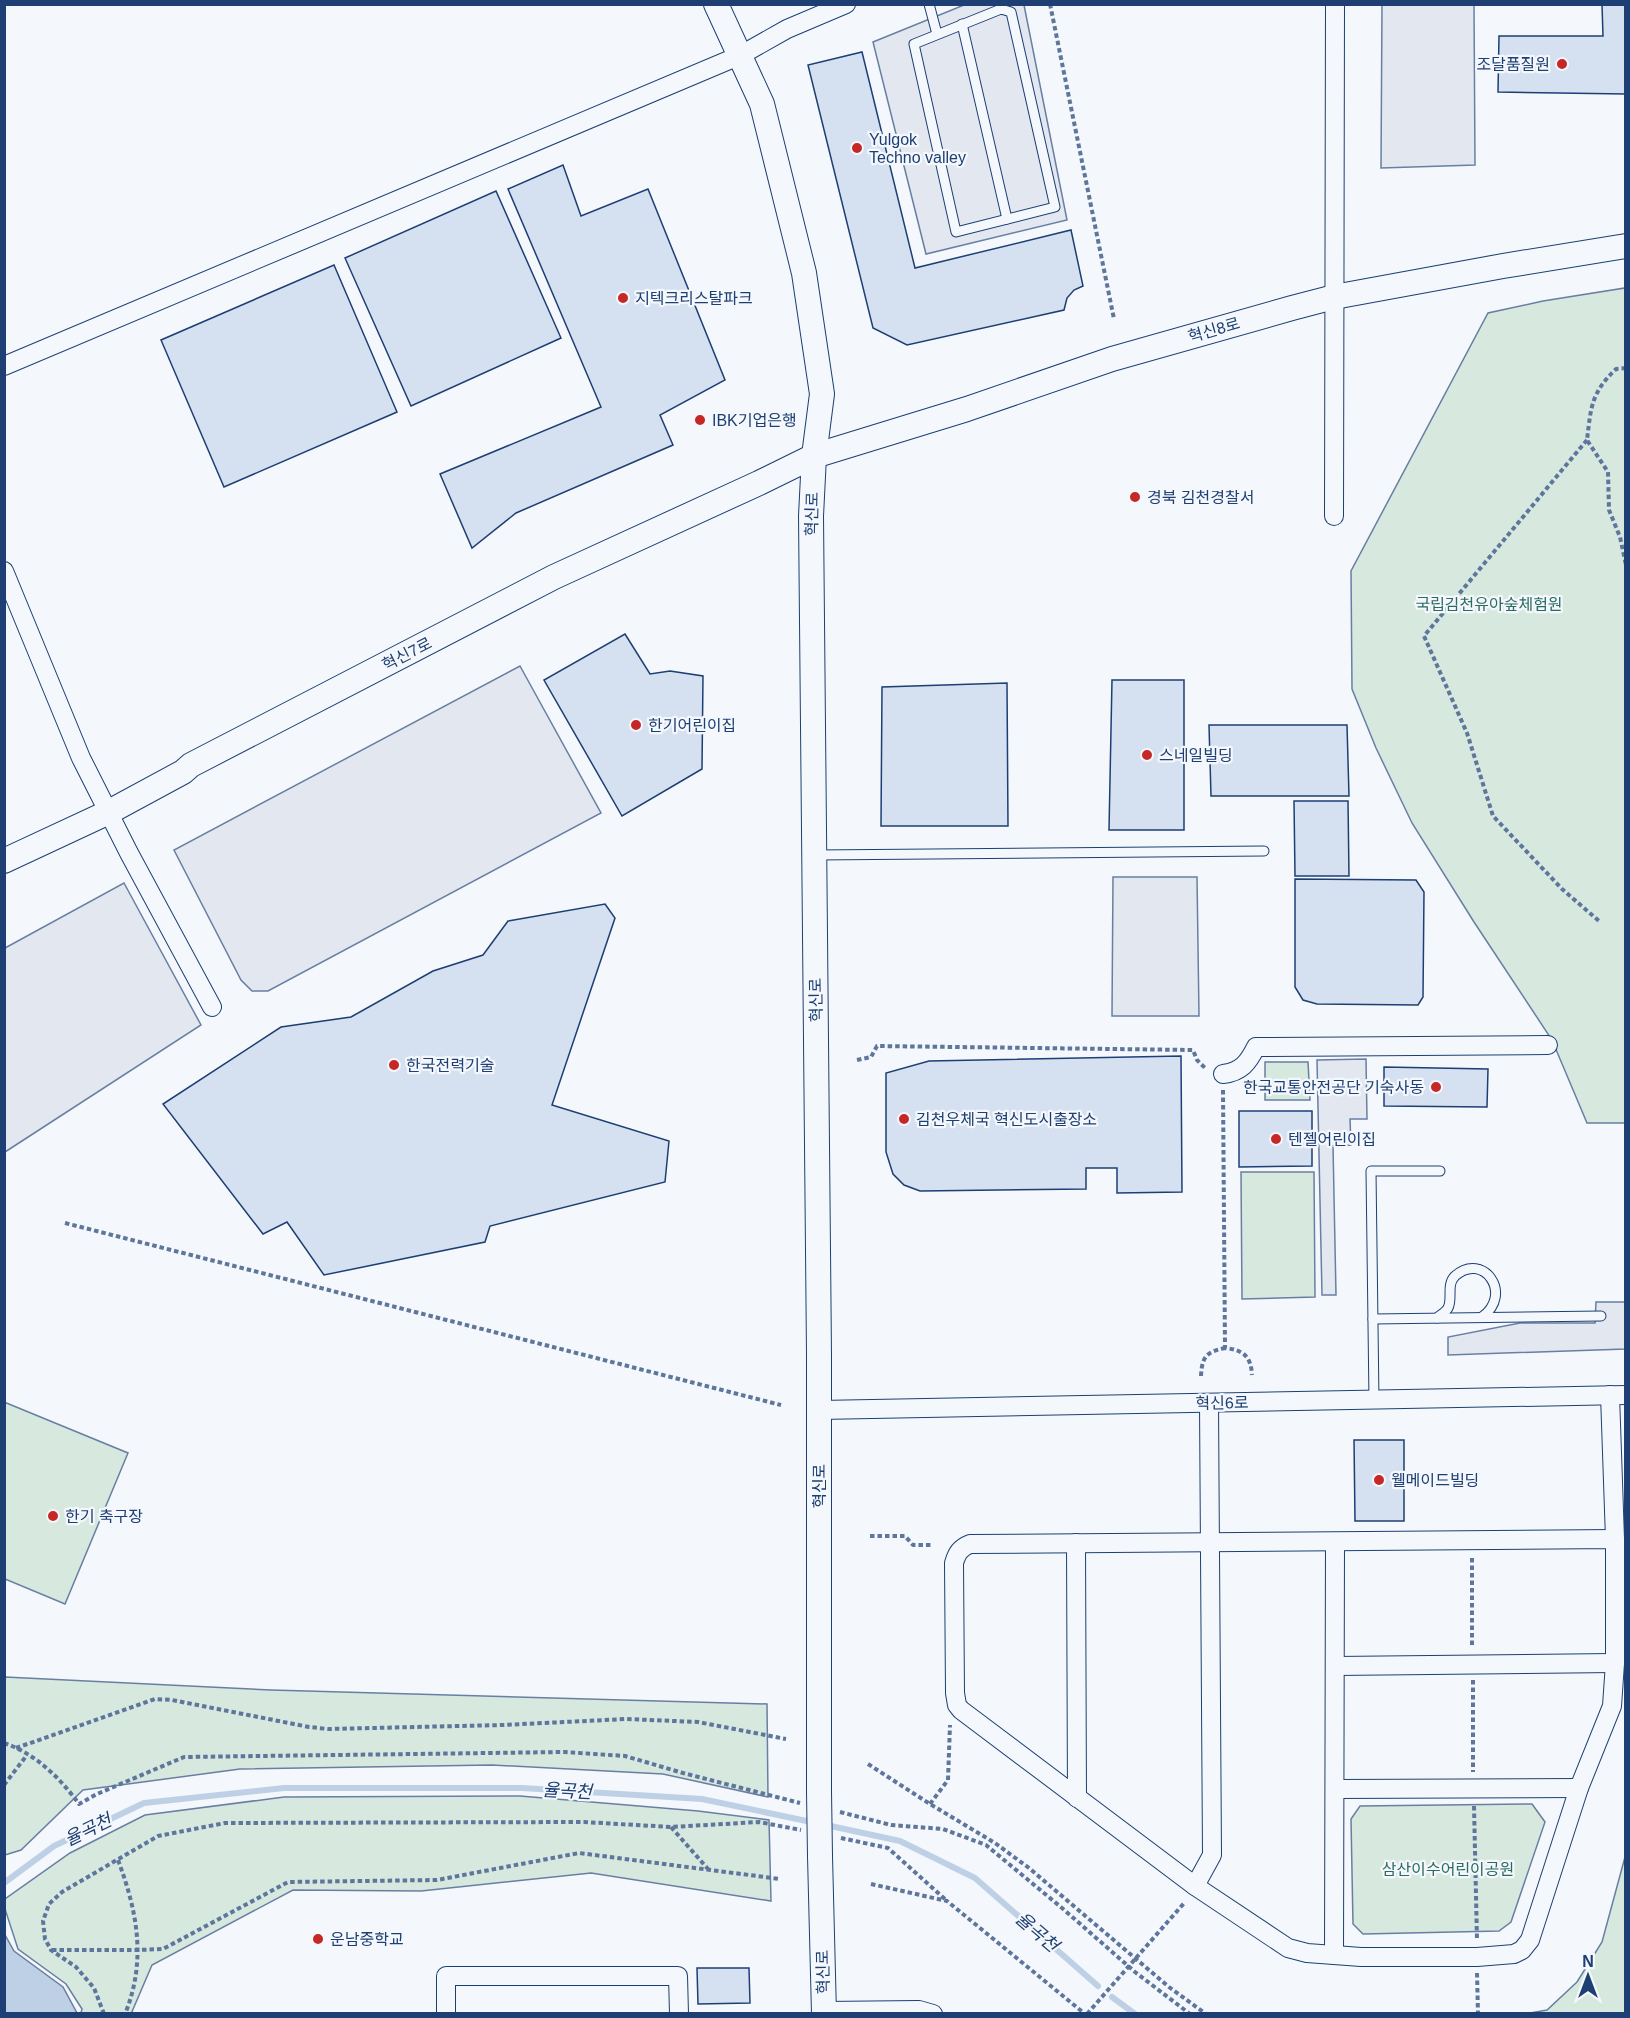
<svg xmlns="http://www.w3.org/2000/svg" width="1630" height="2018" viewBox="0 0 1630 2018" font-family="Arial,'Noto Sans KR',sans-serif">
  <style>
    .green { fill: #d7e8df; stroke: #687fa3; stroke-width: 1.5 }
    .parking { fill: #e3e8f0; stroke: #687fa3; stroke-width: 1.5 }
    .water { fill: #bed0e5; stroke: #687fa3; stroke-width: 1.5 }
    .lines { fill: none; stroke-linecap: round; stroke-linejoin: round }
    .stream { stroke: #bed0e5; stroke-width: 6 }
    .building { fill: #d5e0f0; stroke: #1d3f73; stroke-width: 1.5 }
    .lane-casing { stroke: #1d3f73; stroke-width: 11 }
    .street-casing { stroke: #1d3f73; stroke-width: 20 }
    .secondary-casing { stroke: #1d3f73; stroke-width: 26 }
    .path { stroke: #5e769c; stroke-width: 4; stroke-dasharray: 4.5 3; stroke-linecap: butt }
    .lane { stroke: #f4f7fb; stroke-width: 9 }
    .street { stroke: #f4f7fb; stroke-width: 18 }
    .secondary { stroke: #f4f7fb; stroke-width: 24 }
    .secondary-bridge-casing { stroke: #1d3f73; stroke-width: 26; stroke-linecap: butt }
    .path-bridge { stroke: #5e769c; stroke-width: 4; stroke-dasharray: 4.5 3; stroke-linecap: butt }
    .secondary-bridge { stroke: #f4f7fb; stroke-width: 24 }
    .poi-dot { fill: #c62828; stroke: #f4f7fb; stroke-width: 2 }
    .labels { text-anchor: middle; dominant-baseline: central; stroke-width: 4.5; stroke-linejoin: round; paint-order: stroke }
    .poi-label { font-size: 16px; fill: #1d3f73; stroke: #f4f7fb; text-anchor: start }
    .street-label { font-size: 16px; fill: #1d3f73; stroke: #f4f7fb }
    .park-label { font-size: 16px; fill: #2c6c60; stroke: #f4f7fb }
    .water-label { font-size: 18px; font-style: italic; fill: #1d3f73; stroke: #f4f7fb }
  </style>
  <rect width="100%" height="100%" fill="#f4f7fb"/>
  <!-- green -->
  <g class="green">
    <polygon points="1625,288 1625,1123 1587,1123 1552,1040 1474,922 1412,823 1376,748 1352,689 1351,571 1488,313 1543,301"/>
    <polygon points="1265,1062 1308,1062 1310,1100 1265,1100"/>
    <polygon points="1241,1172 1314,1172 1315,1297 1242,1299"/>
    <polygon points="4,1402 128,1453 65,1604 5,1579"/>
    <polygon points="5,1677 271,1690 767,1704 768,1797 663,1774 492,1765 240,1769 83,1790 21,1850 5,1855"/>
    <polygon points="520,1796 698,1811 769,1820 771,1901 591,1873 421,1891 293,1890 152,1965 131,2014 81,2013 82,2009 66,1984 18,1949 5,1909 5,1899 70,1853 145,1815 284,1797"/>
    <polygon points="1532,1804 1545,1822 1511,1922 1499,1931 1363,1934 1353,1924 1351,1819 1360,1806"/>
    <polygon points="1625,1857 1625,2013 1530,2013 1547,2010 1577,1982 1602,1942"/>
  </g>
  <!-- parking -->
  <g class="parking">
    <polygon points="964,5 1024,5 1067,220 926,254 873,42"/>
    <polygon points="1382,5 1474,5 1475,165 1381,168"/>
    <polygon points="520,666 601,813 268,991 252,991 241,980 174,850"/>
    <polygon points="1113,877 1197,877 1199,1016 1112,1016"/>
    <polygon points="124,883 201,1025 5,1152 5,948"/>
    <polygon points="1366,1059 1367,1119 1350,1119 1351,1145 1333,1146 1336,1295 1322,1295 1317,1060"/>
    <polygon points="1596,1302 1625,1302 1625,1349 1448,1355 1448,1337 1520,1323 1595,1323"/>
  </g>
  <!-- water -->
  <polygon class="water" points="4,1933 14,1951 63,1987 77,2013 5,2013"/>
  <g class="lines">
    <!-- stream -->
    <g class="stream">
      <polyline points="826,1825 900,1841 975,1878 1098,1986"/>
      <polyline points="4,1883 54,1846 144,1803 284,1788 522,1788 702,1799 816,1823"/>
      <polyline points="1112,1997 1135,2014"/>
    </g>
  </g>
  <!-- building -->
  <g class="building">
    <polygon points="1602,4 1626,4 1626,94 1498,92 1499,36 1603,36"/>
    <polygon points="862,52 915,268 1071,230 1083,286 1074,290 1067,298 1064,310 907,345 873,328 808,65"/>
    <polygon points="563,165 581,216 648,189 725,380 660,415 673,445 516,513 472,548 440,474 601,407 508,189"/>
    <polygon points="496,191 561,338 411,406 345,258"/>
    <polygon points="334,265 397,412 224,487 161,340"/>
    <rect x="696" y="417" width="8" height="7"/>
    <polygon points="625,634 650,674 670,671 703,676 702,769 622,816 544,680"/>
    <polygon points="1112,680 1184,680 1184,830 1109,830"/>
    <polygon points="1007,683 1008,826 881,826 882,687"/>
    <polygon points="1209,725 1347,725 1349,796 1211,796"/>
    <polygon points="1294,801 1348,801 1349,876 1295,876"/>
    <polygon points="1295,879 1416,880 1424,892 1423,997 1418,1005 1317,1004 1303,1000 1295,987"/>
    <polygon points="605,904 615,918 552,1105 669,1141 665,1182 490,1226 485,1242 324,1275 287,1222 263,1234 163,1104 281,1027 351,1017 433,971 483,955 508,921"/>
    <polygon points="1181,1056 1182,1192 1117,1193 1117,1168 1086,1168 1086,1189 920,1191 904,1185 893,1174 886,1152 886,1073 929,1061"/>
    <polygon points="1384,1067 1488,1069 1487,1107 1384,1106"/>
    <polygon points="1239,1111 1312,1111 1312,1166 1239,1167"/>
    <polygon points="1354,1440 1404,1440 1404,1521 1355,1521"/>
    <polygon points="697,1968 749,1968 750,2003 698,2004"/>
  </g>
  <g class="lines">
    <!-- lane casing -->
    <g class="lane-casing">
      <g id="lane">
        <polyline points="929,4 937,34"/>
        <polygon points="1001,9 1011,12 1055,207 956,232 914,44"/>
        <polyline points="962,24 1007,219"/>
        <polyline points="816,855 1264,851"/>
        <path d="M1437,1318c3,-3 9,-6 11,-10 5,-10 -2,-23 7,-32 28,-25 59,18 27,41"/>
        <polyline points="1373,1319 1601,1316"/>
        <polyline points="1374,1401 1371,1171 1440,1171"/>
      </g>
    </g>
    <!-- street casing -->
    <g class="street-casing">
      <g id="street">
        <polyline points="4,366 741,55 787,29 846,4"/>
        <polyline points="1334,516 1335,4"/>
        <polyline points="4,571 81,758 129,853 212,1007"/>
        <path d="M1223,1074c18,-2 25,-11 33,-27l292,-2"/>
        <polyline points="1610,1395 1615,1539"/>
        <polyline points="819,1410 1626,1395"/>
        <path d="M1615,1539v124l-3,43 -33,82 -49,152 -8,10 -8,4 -37,3h-116l-54,-4 -19,-5 -93,-62 -234,-176 -4,-5 -2,-12 -1,-130c3,-10 6,-15 16,-19z"/>
        <polyline points="1076,1543 1077,1798"/>
        <polyline points="1335,1666 1615,1663"/>
        <polyline points="1336,1789 1579,1788"/>
        <polyline points="1195,1886 1212,1855 1209,1403"/>
        <polyline points="1334,1955 1335,1543"/>
        <polyline points="824,2011 919,2010 933,2014"/>
        <polyline points="446,2014 446,1976 678,1976 679,2014"/>
      </g>
    </g>
    <!-- secondary casing -->
    <g class="secondary-casing">
      <g id="secondary">
        <polyline points="716,4 762,104 804,273 822,394 814,456 811,516 819,1355 819,1792"/>
        <polyline points="4,861 109,812 183,772 191,765 554,577 759,483 814,456 967,409 1112,359 1292,308 1334,297 1503,266 1626,246"/>
        <polyline points="820,1856 824,2014"/>
      </g>
    </g>
    <!-- path -->
    <g class="path">
      <polyline points="1050,4 1114,319"/>
      <path d="M1626,368l-10,1c-25,24 -25,38 -29,71l21,32 1,38 11,27 6,28"/>
      <polyline points="1587,440 1424,636 1467,733 1493,816 1562,889 1599,921"/>
      <polyline points="857,1060 871,1057 877,1046 1193,1050 1197,1060 1206,1069"/>
      <path d="M1223,1090l2,258c19,2 26,9 27,27"/>
      <polyline points="65,1223 781,1405"/>
      <path d="M1201,1376c1,-19 5,-24 24,-28"/>
      <polyline points="870,1536 905,1536 913,1545 931,1545"/>
      <polyline points="1472,1558 1472,1647"/>
      <polyline points="1473,1680 1473,1772"/>
      <path d="M4,1743c32,11 56,35 75,61l18,-10 87,-37 381,-5 60,4 58,17 117,30"/>
      <polyline points="16,1748 155,1699 172,1700 309,1727 328,1729 503,1725 626,1719 698,1722 786,1739"/>
      <polyline points="868,1764 930,1804 995,1843 1029,1868 1169,1987 1206,2014"/>
      <polyline points="4,1785 27,1755"/>
      <polyline points="930,1804 948,1780 950,1725"/>
      <polyline points="1474,1806 1477,1940"/>
      <polyline points="840,1812 891,1825 943,1829 986,1845 1062,1908 1135,1972 1190,2014"/>
      <polyline points="671,1827 708,1869"/>
      <polyline points="841,1838 888,1848 947,1901"/>
      <path d="M118,1860c19,51 29,100 7,154"/>
      <polyline points="871,1884 947,1901 1085,2014"/>
      <polyline points="52,1950 138,1950 163,1949 288,1882 437,1880 579,1853 780,1879"/>
      <polyline points="1136,1958 1185,1902"/>
      <polyline points="1477,1973 1478,2014"/>
      <polyline points="104,2014 94,1988 76,1967 51,1950 45,1939 43,1921 49,1904 62,1892 158,1836 225,1823 584,1822 671,1827 759,1822 801,1830"/>
    </g>
    <!-- lane -->
    <use href="#lane" class="lane"/>
    <!-- street -->
    <use href="#street" class="street"/>
    <!-- secondary -->
    <use href="#secondary" class="secondary"/>
    <!-- secondary-bridge casing -->
    <g class="secondary-bridge-casing">
      <polyline id="secondary-bridge" points="819,1792 820,1856"/>
    </g>
    <!-- path-bridge -->
    <polyline class="path-bridge" points="1087,2014 1136,1958"/>
    <!-- secondary-bridge -->
    <use href="#secondary-bridge" class="secondary-bridge"/>
  </g>
  <!-- markers -->
  <g class="poi-dot">
    <circle cx="1562" cy="64" r="6"/>
    <circle cx="857" cy="148" r="6"/>
    <circle cx="623" cy="298" r="6"/>
    <circle cx="700" cy="420" r="6"/>
    <circle cx="1135" cy="497" r="6"/>
    <circle cx="636" cy="725" r="6"/>
    <circle cx="1147" cy="755" r="6"/>
    <circle cx="394" cy="1065" r="6"/>
    <circle cx="1436" cy="1087" r="6"/>
    <circle cx="904" cy="1119" r="6"/>
    <circle cx="1276" cy="1139" r="6"/>
    <circle cx="1379" cy="1480" r="6"/>
    <circle cx="53" cy="1516" r="6"/>
    <circle cx="318" cy="1939" r="6"/>
  </g>
  <g class="labels">
    <!-- poi labels -->
    <g class="poi-label">
      <text x="1550" y="64" text-anchor="end">조달품질원</text>
      <text x="869" y="139">Yulgok<tspan x="869" dy="18">Techno valley</tspan></text>
      <text x="635" y="298">지텍크리스탈파크</text>
      <text x="712" y="420">IBK기업은행</text>
      <text x="1147" y="497">경북 김천경찰서</text>
      <text x="648" y="725">한기어린이집</text>
      <text x="1159" y="755">스네일빌딩</text>
      <text x="406" y="1065">한국전력기술</text>
      <text x="1424" y="1087" text-anchor="end">한국교통안전공단 기숙사동</text>
      <text x="916" y="1119">김천우체국 혁신도시출장소</text>
      <text x="1288" y="1139">텐젤어린이집</text>
      <text x="1391" y="1480">웰메이드빌딩</text>
      <text x="65" y="1516">한기 축구장</text>
      <text x="330" y="1939">운남중학교</text>
    </g>
    <!-- street labels -->
    <g class="street-label">
      <text transform="translate(1214 330) rotate(-16)">혁신8로</text>
      <text transform="translate(812 514) rotate(-89)">혁신로</text>
      <text transform="translate(407 654) rotate(-27)">혁신7로</text>
      <text transform="translate(816 1000) rotate(-91)">혁신로</text>
      <text transform="translate(1222 1403) rotate(-1)">혁신6로</text>
      <text transform="translate(819 1486) rotate(-90)">혁신로</text>
      <text transform="translate(823 1972) rotate(-91)">혁신로</text>
    </g>
    <!-- park labels -->
    <g class="park-label">
      <text x="1489" y="604">국립김천유아숲체험원</text>
      <text x="1448" y="1869">삼산이수어린이공원</text>
    </g>
    <!-- water labels -->
    <g class="water-label">
      <text transform="translate(567 1791) rotate(3)">율곡천</text>
      <text transform="translate(88 1830) rotate(-26)">율곡천</text>
      <text transform="translate(1037 1932) rotate(41)">율곡천</text>
    </g>
  </g>
  <!-- border -->
  <rect width="1630" height="2018" fill="none" stroke="#1d3f73" stroke-width="12"/>
  <!-- north arrow -->
  <g transform="translate(1588 1976)" stroke="#f4f7fb" stroke-width="4.5" paint-order="stroke">
  <path d="M0-4.5L10 22L0 15L-10 22Z" fill="#1d3f73"/>
  <text y="-9" font-size="16" font-weight="bold" text-anchor="middle" fill="#1d3f73">N</text>
  </g>
</svg>
